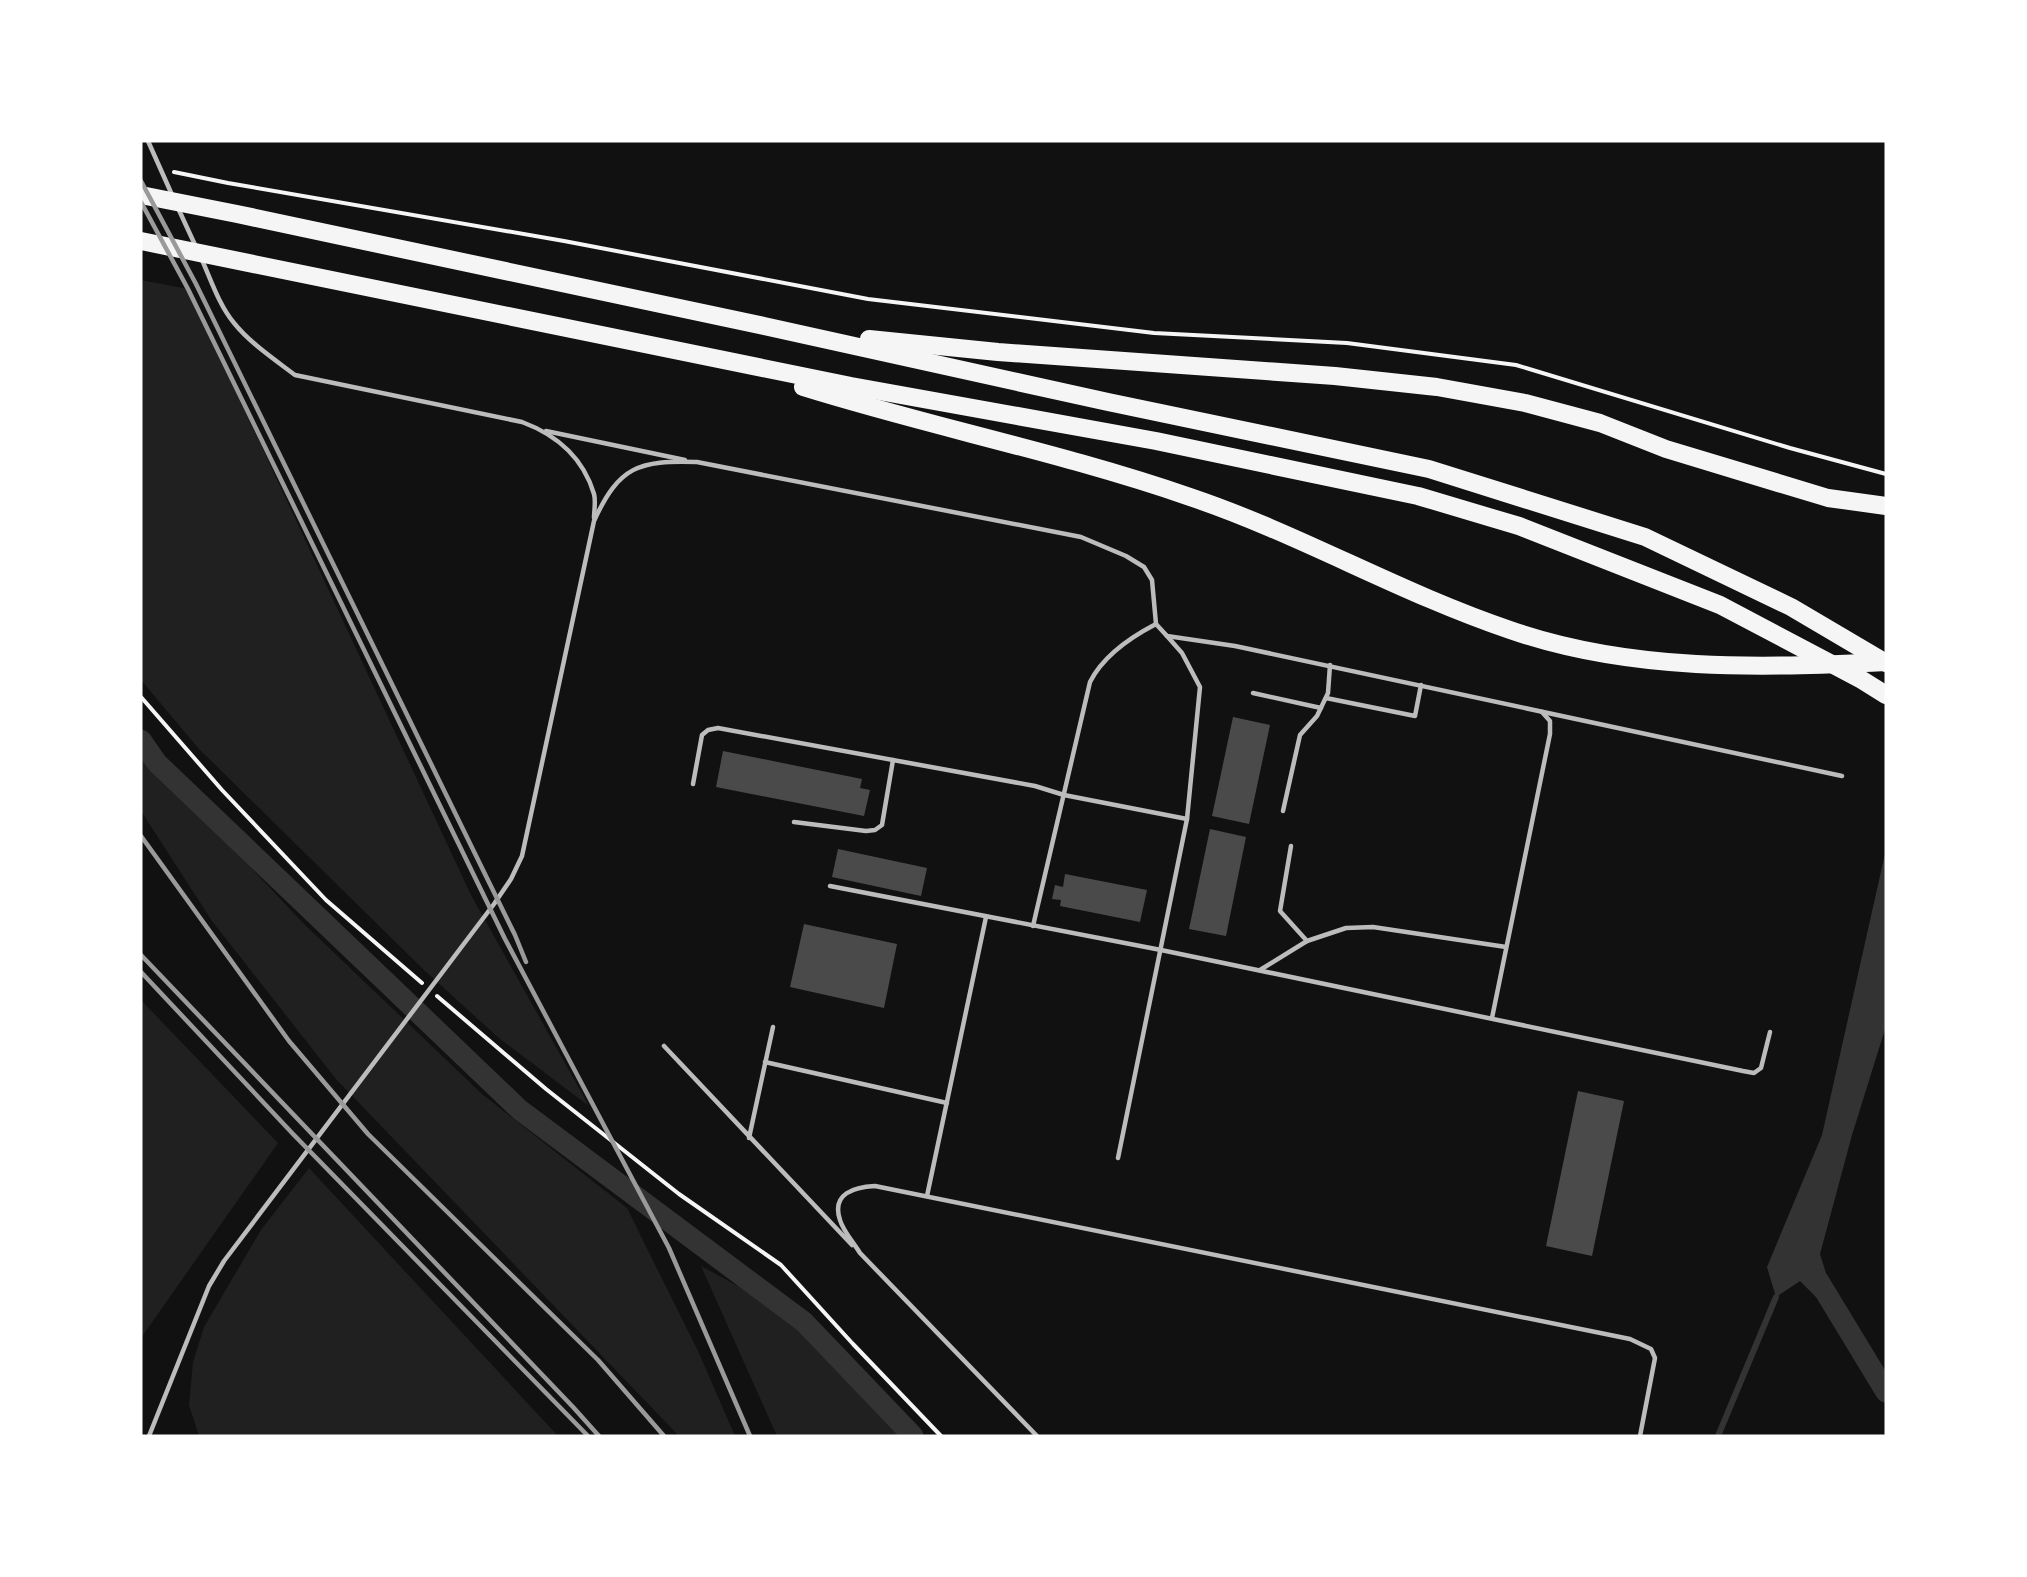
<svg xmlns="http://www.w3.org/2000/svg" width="2027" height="1577" viewBox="0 0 2027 1577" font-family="'Asap Condensed',sans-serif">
<rect width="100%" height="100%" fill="#111"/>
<g fill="#202020">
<polygon points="141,280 188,289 471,895 589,1106 500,1039 424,970 198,748 141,680"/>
<polygon points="141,751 304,924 482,1094 627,1208 699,1353 735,1436 679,1436 336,1079 212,921 141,811"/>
<polygon points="141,1000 278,1143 141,1338"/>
<polygon points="309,1168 558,1436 199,1436 189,1405 193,1362 204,1327 261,1230"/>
<polygon points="701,1266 804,1322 913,1436 777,1436"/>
</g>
<polygon fill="#333" points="1886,849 1886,1026 1852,1135 1820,1254 1830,1286 1839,1295 1833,1304 1824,1305 1800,1281 1776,1297 1767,1267 1822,1135"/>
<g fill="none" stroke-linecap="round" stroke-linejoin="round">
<polyline stroke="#333" stroke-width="6" points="1718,1436 1776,1297"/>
<g stroke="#333" stroke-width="21">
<polyline points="141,740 157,763 520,1110 804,1322 913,1436"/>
<polyline points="1818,1280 1886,1392"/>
</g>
</g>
<g fill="#4a4a4a">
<polygon points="1233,717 1270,725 1249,824 1212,816"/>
<polygon points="723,751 862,779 860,788 870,790 864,816 716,787"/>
<polygon points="1210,829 1246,837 1226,936 1189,929"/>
<polygon points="838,849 927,868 921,896 832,877"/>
<polygon points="1065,874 1147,890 1140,922 1060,906 1061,900 1052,899 1055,885 1063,887"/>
<polygon points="804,924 897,944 884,1008 790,987"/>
<polygon points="1578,1091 1624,1101 1592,1256 1546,1246"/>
</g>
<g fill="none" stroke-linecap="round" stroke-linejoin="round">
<g stroke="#f5f5f5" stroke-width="4">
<polyline points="174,172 228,183 564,241 868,299 1154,333 1347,343 1516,365 1790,448 1886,474"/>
<polyline points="141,697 222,790 326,900 422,983"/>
<polyline points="437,996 546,1089 679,1194 781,1265 853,1344 941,1436"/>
</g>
<g stroke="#bcbcbc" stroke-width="4.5">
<polyline points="148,141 173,197"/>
<polyline points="178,208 196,247"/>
<path d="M202 260C211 280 219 305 234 323 250 343 274 359 295 375L522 422C557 435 583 457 594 494 596 501 594 511 594 518"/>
<polyline points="546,431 685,460"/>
<polyline points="1253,693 1321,708"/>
<polyline points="1326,698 1415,716 1421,685"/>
<polyline points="693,784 702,735 708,730 718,728 1035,786 1064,795 1187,819"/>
<polyline points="1283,811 1300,735 1317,716 1328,693 1330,665"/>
<polyline points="794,822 866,831 875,830 882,825 893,760"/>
<polyline points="1291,846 1280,911 1307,941"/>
<polyline points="830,886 1161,950 1743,1071 1754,1073 1761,1068 1770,1032"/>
<path d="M1033 926 1090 682C1103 656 1131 637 1156 624"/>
<polyline points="1260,970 1307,941 1346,928 1373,927 1506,947"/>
<polyline points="1492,1018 1550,734 1550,721 1542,712"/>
<polyline points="664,1046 852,1245"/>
<polyline points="765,1062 947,1103"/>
<polyline points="749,1138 773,1027"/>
<polyline points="1118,1158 1187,819 1200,687 1182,653 1167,636"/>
<polyline points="927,1196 986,917"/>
<path d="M149 1436 209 1286 224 1261 494 904 511 879 522 856 594 521C619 466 639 460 697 462L1081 537 1126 556 1144 567 1152 580 1156 624 1167 636 1235 646 1842 776"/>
<path d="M1037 1436 860 1253C854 1243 843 1231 840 1220 831 1193 855 1187 875 1186L1630 1339 1651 1349 1655 1358 1640 1436"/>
</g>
<g stroke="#f5f5f5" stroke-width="18">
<polyline points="141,195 237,214 764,326 1108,402 1429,469 1645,537 1791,607 1886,663"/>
<polyline points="141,241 851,386 1156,441 1418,496 1519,526 1720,605 1862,680 1886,695"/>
<polyline points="869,339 998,352 1335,376 1437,387 1525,403 1600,423 1666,449 1828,498 1886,506"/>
<path d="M803 387C931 427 1063 453 1190 497 1300 534 1400 593 1510 630 1631 672 1760 668 1886 662"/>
</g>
<g stroke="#9a9a9a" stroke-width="4.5">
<polyline points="141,181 196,284 483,870 515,935 526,962"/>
<polyline points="141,202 188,289 505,939 669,1248 750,1436"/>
<polyline points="141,836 289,1041 368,1134 598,1360 664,1436"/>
<polyline points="141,955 573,1407 599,1436"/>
<polyline points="141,972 293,1134 588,1436"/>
</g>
</g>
<rect width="2027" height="1577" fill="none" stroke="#ffffff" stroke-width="285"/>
</svg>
